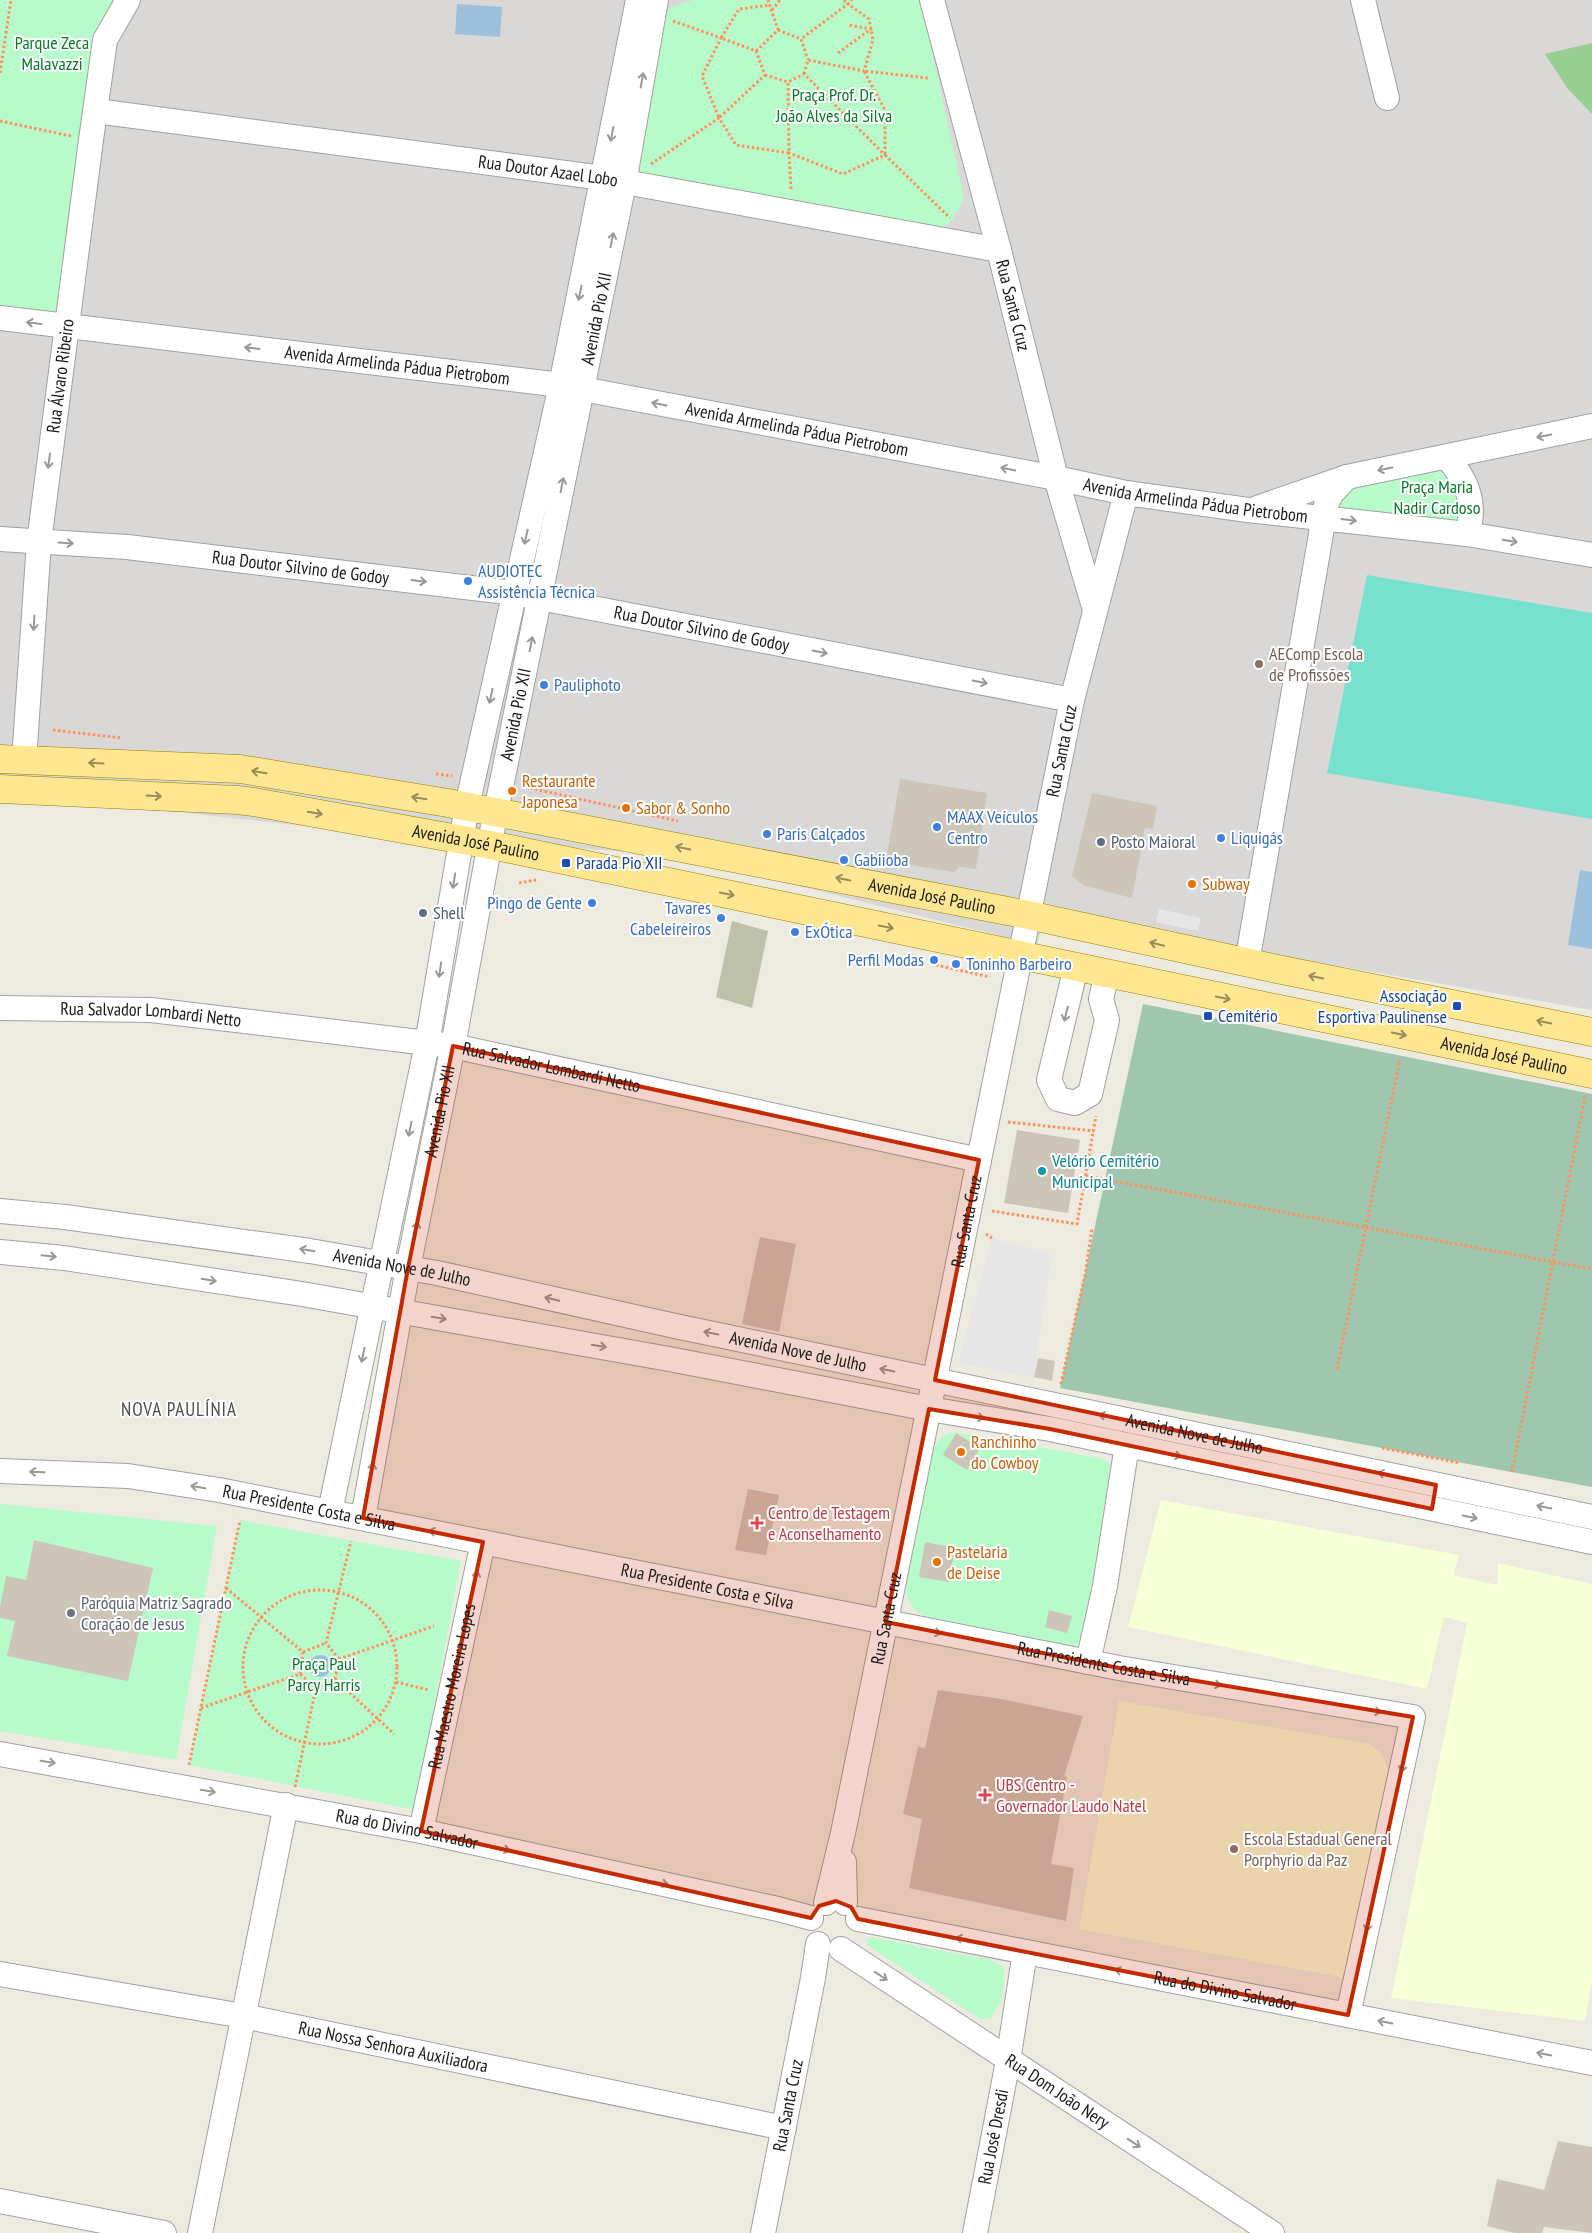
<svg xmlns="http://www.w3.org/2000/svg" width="1592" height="2233" viewBox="0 0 1592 2233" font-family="'PT Sans Narrow',sans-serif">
<rect width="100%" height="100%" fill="#edebdf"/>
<polygon fill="#d9d8d7" points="0,0 1592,0 1592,1010 1045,915 1037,945 673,855 377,834 105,804 0,802"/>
<g fill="#f6ffd6">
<polygon points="1161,1500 1459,1555 1454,1575 1497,1585 1498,1563 1592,1584 1592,1980 1585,2021 1391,1998 1467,1623 1444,1617 1427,1689 1128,1627"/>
<polygon points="1119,1701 1370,1744 1381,1753 1389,1770 1351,1979 1079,1929"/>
</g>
<polygon fill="#bdc1aa" points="732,921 768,931 752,1008 716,997"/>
<polygon fill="#97ce91" points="1592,43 1592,114 1568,89 1545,54"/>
<polygon fill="#9fc7ad" points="1143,1004 1592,1094 1592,1487 1060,1388"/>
<g fill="#b8fbcb">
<polygon points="0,0 130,0 106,41 67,326 0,318"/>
<polygon points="693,0 921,0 964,199 952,220 939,231 630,179 662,10"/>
<polygon points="1448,469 1455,477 1462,526 1333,507 1347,488"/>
<path d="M952 1432 1100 1458 1108 1462 1115 1469 1085 1635 1080 1643 1070 1647 932 1619C915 1614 905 1601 906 1583L931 1452 940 1438Z"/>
<polygon points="0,1504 217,1526 176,1760 0,1731"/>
<polygon points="240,1520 461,1561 415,1810 189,1765"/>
<path d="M871 1937 963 1955 989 1959 1003 1967C1007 1984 1001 2006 990 2019H980L868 1946 867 1940Z"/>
</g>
<polygon fill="#78e1ce" points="1367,575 1592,613 1592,819 1327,773"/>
<g fill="#e6e6e6">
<polygon points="1159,909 1201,918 1198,931 1156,922"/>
<polygon points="992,1238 1052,1254 1033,1378 958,1363"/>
</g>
<g fill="#9dc1dd">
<polygon points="457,4 502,7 500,37 455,34"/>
<polygon points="1580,870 1592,872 1592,949 1568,945"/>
<circle cx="320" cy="1666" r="11"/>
</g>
<g fill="#ccc5b8">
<polygon points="900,779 987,793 976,869 960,867 954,872 886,861"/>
<polygon points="1092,793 1157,806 1153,829 1145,828 1132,898 1085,886 1072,876"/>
<polygon points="1017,1130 1080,1140 1068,1213 1004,1203"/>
<polygon points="760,1237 796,1244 779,1332 742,1324"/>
<polygon points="1038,1358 1055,1361 1052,1381 1034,1377"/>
<polygon points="956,1433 980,1448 967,1470 943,1455"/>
<polygon points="748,1489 779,1495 766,1555 735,1550"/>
<polygon points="34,1540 153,1568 128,1681 7,1656 15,1621 0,1618 0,1607 6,1576 26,1580"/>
<polygon points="925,1542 955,1548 949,1582 919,1577"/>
<polygon points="1049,1610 1072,1616 1067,1633 1045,1627"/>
<polygon points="938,1690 1001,1699 1083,1716 1064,1776 1067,1777 1051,1864 1074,1868 1066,1921 909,1888 922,1819 903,1814 918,1747 925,1748"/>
<polygon points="1558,2141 1592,2147 1592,2233 1544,2227 1542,2233 1515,2233 1487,2226 1497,2179 1544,2190"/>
</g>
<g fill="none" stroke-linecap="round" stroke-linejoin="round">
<g stroke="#a1a1a1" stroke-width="26">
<g id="minor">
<path id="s1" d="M932 0 999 250 1056 478 1095 610"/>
<polyline points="1363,0 1387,98"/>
<path id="s2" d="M96 111 603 178 999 250"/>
<path id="s3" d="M0 318 561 385 1056 478 1126 493 1248 510 1467 534 1592 555"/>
<path d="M1446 457C1467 479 1477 504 1467 534"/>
<polyline points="1257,508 1347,477 1592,426"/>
<path id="s4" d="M0 539 127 547 514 593 1072 700"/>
<path id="s5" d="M24 760 39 542 91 140 105 40 128 0"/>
<polyline points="1247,963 1326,505 1331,494 1347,477"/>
<polyline points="1076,967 1049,1080 1058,1099 1075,1103 1090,1094 1107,1020 1101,999 1107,973"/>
<path id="s6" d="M0 1008 151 1010 453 1046 979 1160"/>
<path id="s7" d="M0 1211 65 1217 310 1251 437 1273 675 1326 1592 1517"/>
<polyline points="0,1252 64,1258 302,1294 669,1359 929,1409 1050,1429 1592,1542"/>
<path id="s8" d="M0 1471 128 1476 219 1490 1119 1668 1413 1717 1348 2015"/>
<polyline points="330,1512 427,1044 467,806 561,385 638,0"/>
<path id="s9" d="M363 1518 408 1268 453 1046 493 826 624 183 656 0"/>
<polyline points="1088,1662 1105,1586 1127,1445"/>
<path id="s10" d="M0 1754 421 1831 778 1909 811 1918"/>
<path id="s11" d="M421 1831 483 1542"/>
<polyline points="844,1862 845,1903"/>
<path id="s12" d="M826 1903 843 1833 1072 700 1126 493"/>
<path id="s13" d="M858 1919 1592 2063"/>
<path id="s14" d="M841 1949 1272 2233"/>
<path id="s15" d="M0 1974 243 2016 784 2128"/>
<polyline points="0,2201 164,2233"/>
<polyline points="200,2233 286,1805"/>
<path id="s16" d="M763 2233 813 1978 818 1944"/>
<path id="s17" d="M975 2233 1008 2061 1025 1952"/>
</g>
</g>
<g stroke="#917f00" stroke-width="29">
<g id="major">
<path id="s18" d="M0 759 240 769 448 803 1028 915 1277 969 1592 1032"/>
<path id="s19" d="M0 789 237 800 254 802 491 845 1592 1074"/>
</g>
</g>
<g stroke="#ff905e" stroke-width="3" stroke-dasharray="2.5 2.5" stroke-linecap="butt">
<polyline points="844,0 848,4 852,0"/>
<polyline points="772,10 780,0"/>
<polyline points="673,21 721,38 702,76 719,118 765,75 756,51 721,38 739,9 770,5"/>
<polyline points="778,30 801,39"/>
<polyline points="756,51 778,30 768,0"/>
<polyline points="838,53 871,29 849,25"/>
<polyline points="0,73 11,0"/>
<polyline points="804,74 808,60 864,71 873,40 869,19 848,4 801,39 808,60"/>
<polyline points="765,75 788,82"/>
<polyline points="0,121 71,136"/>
<polyline points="885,154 885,110 864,71 928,78"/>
<polyline points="651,164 719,118 736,145 789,153 788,82 804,74 885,155"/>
<polyline points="791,189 789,153 843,174 885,155 950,218"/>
<polyline points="53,730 122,738"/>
<polyline points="436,774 452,776"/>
<polyline points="530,788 678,821"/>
<polyline points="519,883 536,880"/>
<polyline points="936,965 990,977"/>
<polyline points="1008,1122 1094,1131"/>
<polyline points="1086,1176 1592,1269"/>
<polyline points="992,1211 1077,1224 1096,1116"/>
<polyline points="986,1234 992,1238"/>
<polyline points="1337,1369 1400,1059"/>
<polyline points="1061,1384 1085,1275 1092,1229"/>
<polyline points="1382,1448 1460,1463"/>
<polyline points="1512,1472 1585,1096"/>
<polyline points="226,1588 303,1652 300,1674"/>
<circle cx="320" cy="1667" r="77"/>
<polyline points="303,1652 326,1643"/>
<polyline points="339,1659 326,1643 351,1541"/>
<polyline points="335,1679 339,1659 434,1626"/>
<polyline points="335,1679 394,1734"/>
<polyline points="396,1682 429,1690"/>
<polyline points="201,1708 300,1674 316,1688"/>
<polyline points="189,1765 240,1520"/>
<polyline points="295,1787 316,1688 335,1679"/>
</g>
<use href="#minor" stroke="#fff" stroke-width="24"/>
<use href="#major" stroke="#ffe792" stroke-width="28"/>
</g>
<defs><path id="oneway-shaft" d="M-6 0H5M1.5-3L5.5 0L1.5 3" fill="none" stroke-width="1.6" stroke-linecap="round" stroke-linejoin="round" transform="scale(1.25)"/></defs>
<g stroke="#989898">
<use href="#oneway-shaft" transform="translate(642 80) rotate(-80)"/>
<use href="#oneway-shaft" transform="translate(612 134) rotate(101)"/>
<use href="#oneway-shaft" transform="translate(612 240) rotate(-78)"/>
<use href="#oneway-shaft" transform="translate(580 293) rotate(102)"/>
<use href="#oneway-shaft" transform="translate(34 323) rotate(-173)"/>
<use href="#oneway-shaft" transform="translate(252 348) rotate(-173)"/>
<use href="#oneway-shaft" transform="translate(659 404) rotate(-169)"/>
<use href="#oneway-shaft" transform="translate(1544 436) rotate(168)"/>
<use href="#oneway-shaft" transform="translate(49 461) rotate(98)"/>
<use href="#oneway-shaft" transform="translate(1008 469) rotate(-169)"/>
<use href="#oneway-shaft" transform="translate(1385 469) rotate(169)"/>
<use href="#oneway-shaft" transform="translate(562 485) rotate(-79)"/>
<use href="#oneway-shaft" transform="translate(1349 520) rotate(7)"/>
<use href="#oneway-shaft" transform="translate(526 537) rotate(103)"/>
<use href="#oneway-shaft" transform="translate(1510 541) rotate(10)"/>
<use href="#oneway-shaft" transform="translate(66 543) rotate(4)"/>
<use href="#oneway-shaft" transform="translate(419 581) rotate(7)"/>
<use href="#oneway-shaft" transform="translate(34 623) rotate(93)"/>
<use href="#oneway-shaft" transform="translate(531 644) rotate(-79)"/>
<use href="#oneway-shaft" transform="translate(820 652) rotate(11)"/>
<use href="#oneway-shaft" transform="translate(980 682) rotate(11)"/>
<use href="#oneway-shaft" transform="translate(491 696) rotate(102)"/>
<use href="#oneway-shaft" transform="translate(454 881) rotate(99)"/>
<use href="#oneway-shaft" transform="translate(440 970) rotate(99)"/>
<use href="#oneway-shaft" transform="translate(1066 1014) rotate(104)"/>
<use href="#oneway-shaft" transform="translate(410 1129) rotate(102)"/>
<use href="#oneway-shaft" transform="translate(416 1229) rotate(-78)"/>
<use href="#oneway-shaft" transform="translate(307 1250) rotate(-171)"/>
<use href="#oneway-shaft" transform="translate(49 1256) rotate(6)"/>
<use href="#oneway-shaft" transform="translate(209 1280) rotate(9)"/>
<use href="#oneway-shaft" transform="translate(552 1299) rotate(-167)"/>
<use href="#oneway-shaft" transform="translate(439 1318) rotate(9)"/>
<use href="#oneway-shaft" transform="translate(711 1333) rotate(-168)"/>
<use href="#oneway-shaft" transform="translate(599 1346) rotate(10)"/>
<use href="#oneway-shaft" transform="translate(363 1355) rotate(102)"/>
<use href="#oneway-shaft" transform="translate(887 1370) rotate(-168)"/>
<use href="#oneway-shaft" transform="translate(1106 1416) rotate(-168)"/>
<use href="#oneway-shaft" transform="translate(977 1417) rotate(9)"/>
<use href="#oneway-shaft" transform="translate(1174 1455) rotate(12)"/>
<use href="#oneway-shaft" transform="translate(372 1470) rotate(-80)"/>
<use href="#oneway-shaft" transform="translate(37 1472) rotate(-178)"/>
<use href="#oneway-shaft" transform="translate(1385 1474) rotate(-168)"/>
<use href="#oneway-shaft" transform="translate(198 1487) rotate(-171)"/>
<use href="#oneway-shaft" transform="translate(1544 1507) rotate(-168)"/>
<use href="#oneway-shaft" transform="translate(1470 1517) rotate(12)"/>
<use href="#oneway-shaft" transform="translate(436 1532) rotate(-169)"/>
<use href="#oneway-shaft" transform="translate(476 1578) rotate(-78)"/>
<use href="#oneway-shaft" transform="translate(934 1632) rotate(11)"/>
<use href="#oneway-shaft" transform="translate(1214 1684) rotate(9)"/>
<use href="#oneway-shaft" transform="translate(1374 1711) rotate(9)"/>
<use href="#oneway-shaft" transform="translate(48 1762) rotate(10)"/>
<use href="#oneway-shaft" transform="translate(1403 1765) rotate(102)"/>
<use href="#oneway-shaft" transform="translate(208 1791) rotate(10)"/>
<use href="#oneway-shaft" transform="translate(503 1849) rotate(12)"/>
<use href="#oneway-shaft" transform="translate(661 1883) rotate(12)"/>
<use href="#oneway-shaft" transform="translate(1368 1924) rotate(102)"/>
<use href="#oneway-shaft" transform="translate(963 1939) rotate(-169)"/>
<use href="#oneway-shaft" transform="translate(1122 1971) rotate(-169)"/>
<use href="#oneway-shaft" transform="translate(881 1976) rotate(34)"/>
<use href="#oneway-shaft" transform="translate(1385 2022) rotate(-169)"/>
<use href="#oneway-shaft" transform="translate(1544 2054) rotate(-169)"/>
<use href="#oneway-shaft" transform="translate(1134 2143) rotate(33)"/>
</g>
<g stroke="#988b5c">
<use href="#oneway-shaft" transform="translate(96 763) rotate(-177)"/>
<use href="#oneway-shaft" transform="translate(259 772) rotate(-171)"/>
<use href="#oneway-shaft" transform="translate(154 796) rotate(3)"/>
<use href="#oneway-shaft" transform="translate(419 798) rotate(-171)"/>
<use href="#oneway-shaft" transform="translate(315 813) rotate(10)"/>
<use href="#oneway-shaft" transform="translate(683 848) rotate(-169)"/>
<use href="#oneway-shaft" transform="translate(843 879) rotate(-169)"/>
<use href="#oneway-shaft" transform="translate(727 894) rotate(12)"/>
<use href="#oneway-shaft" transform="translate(886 927) rotate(12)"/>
<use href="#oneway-shaft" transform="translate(1157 944) rotate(-167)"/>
<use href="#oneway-shaft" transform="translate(1316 977) rotate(-169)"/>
<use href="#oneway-shaft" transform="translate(1223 998) rotate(11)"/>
<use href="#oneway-shaft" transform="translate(1544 1022) rotate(-169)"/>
<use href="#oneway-shaft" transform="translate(1399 1034) rotate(12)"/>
</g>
<path fill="#c52900" fill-opacity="0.2" stroke="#c52900" stroke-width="4" stroke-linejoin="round" d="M453 1046 979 1160 935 1380 1436 1485 1432 1509 1050 1429 929 1409 886 1622 1119 1668 1413 1717 1348 2015 858 1919 851 1907 836 1901 819 1906 811 1918 421 1831 483 1542 363 1518 408 1268Z"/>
<g fill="#3f7fe0" stroke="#fff" stroke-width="2">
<circle cx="468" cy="581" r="5"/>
<circle cx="544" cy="685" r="5"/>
<circle cx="937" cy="827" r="5"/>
<circle cx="767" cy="834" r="5"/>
<circle cx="1221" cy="838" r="5"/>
<circle cx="844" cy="860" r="5"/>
<circle cx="592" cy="903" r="5"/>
<circle cx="721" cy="918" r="5"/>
<circle cx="795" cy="932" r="5"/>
<circle cx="934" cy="960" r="5"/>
<circle cx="956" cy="964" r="5"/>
</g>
<g fill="#8d6e63" stroke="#fff" stroke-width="2">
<circle cx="1259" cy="664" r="5"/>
<circle cx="1234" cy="1849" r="5"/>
</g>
<g fill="#e8710a" stroke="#fff" stroke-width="2">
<circle cx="512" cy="791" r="5"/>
<circle cx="626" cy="808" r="5"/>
<circle cx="1192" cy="884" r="5"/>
<circle cx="961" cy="1452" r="5"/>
<circle cx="937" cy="1562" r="5"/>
</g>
<g fill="#5c6f8a" stroke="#fff" stroke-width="2">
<circle cx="1101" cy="842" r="5"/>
<circle cx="423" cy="913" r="5"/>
</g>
<g fill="#1a4fb4" stroke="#fff" stroke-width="2">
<rect x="561" y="858" width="10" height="10" rx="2.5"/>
<rect x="1452" y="1001" width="10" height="10" rx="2.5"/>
<rect x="1203" y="1011" width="10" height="10" rx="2.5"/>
</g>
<circle fill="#0f9aa8" stroke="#fff" stroke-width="2" cx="1042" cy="1171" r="5"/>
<g fill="#e0444e" stroke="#fff" stroke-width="2">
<path d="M754.5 1515.5h5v5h5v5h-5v5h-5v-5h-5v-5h5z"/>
<path d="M982.5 1787.5h5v5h5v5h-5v5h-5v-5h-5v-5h5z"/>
</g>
<circle fill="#6b7280" stroke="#fff" stroke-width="2" cx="71" cy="1613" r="5"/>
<g text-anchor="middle" stroke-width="4" stroke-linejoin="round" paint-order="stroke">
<g font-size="18" fill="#067a28" stroke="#fff">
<text x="52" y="49">Parque Zeca<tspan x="52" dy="21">Malavazzi</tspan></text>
<text x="834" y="101">Praça Prof. Dr.<tspan x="834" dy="21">João Alves da Silva</tspan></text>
<text x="1437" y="493">Praça Maria<tspan x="1437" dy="21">Nadir Cardoso</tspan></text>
<text x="324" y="1670">Praça Paul<tspan x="324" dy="21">Parcy Harris</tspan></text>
</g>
<g font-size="18" fill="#1a1a1a" stroke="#fff">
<text dy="6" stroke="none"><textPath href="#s2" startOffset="456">Rua Doutor Azael Lobo</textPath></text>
<text dy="6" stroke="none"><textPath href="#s1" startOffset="316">Rua Santa Cruz</textPath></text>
<text dy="6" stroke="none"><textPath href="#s9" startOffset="1222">Avenida Pio XII</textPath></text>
<text dy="6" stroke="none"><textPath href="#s3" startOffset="400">Avenida Armelinda Pádua Pietrobom</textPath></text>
<text dy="6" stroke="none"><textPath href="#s5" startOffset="386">Rua Álvaro Ribeiro</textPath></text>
<text dy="6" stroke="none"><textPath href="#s3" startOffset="805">Avenida Armelinda Pádua Pietrobom</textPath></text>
<text dy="6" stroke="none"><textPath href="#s3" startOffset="1210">Avenida Armelinda Pádua Pietrobom</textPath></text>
<text dy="6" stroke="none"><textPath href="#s4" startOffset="302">Rua Doutor Silvino de Godoy</textPath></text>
<text dy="6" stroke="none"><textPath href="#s4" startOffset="708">Rua Doutor Silvino de Godoy</textPath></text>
<text dy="6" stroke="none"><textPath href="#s9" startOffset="818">Avenida Pio XII</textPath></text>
<text dy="6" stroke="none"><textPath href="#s12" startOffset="1176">Rua Santa Cruz</textPath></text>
<text dy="6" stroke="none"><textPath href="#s19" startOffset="480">Avenida José Paulino</textPath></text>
<text dy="6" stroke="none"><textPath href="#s18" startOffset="944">Avenida José Paulino</textPath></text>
<text dy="6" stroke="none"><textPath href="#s6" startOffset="151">Rua Salvador Lombardi Netto</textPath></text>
<text dy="6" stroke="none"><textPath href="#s19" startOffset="1530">Avenida José Paulino</textPath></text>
<text dy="6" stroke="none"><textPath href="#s6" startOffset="556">Rua Salvador Lombardi Netto</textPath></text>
<text dy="6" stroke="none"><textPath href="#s9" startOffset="414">Avenida Pio XII</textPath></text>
<text dy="6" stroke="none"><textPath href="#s12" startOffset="696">Rua Santa Cruz</textPath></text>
<text dy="6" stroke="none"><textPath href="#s7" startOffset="406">Avenida Nove de Julho</textPath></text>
<text dy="6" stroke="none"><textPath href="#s7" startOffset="811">Avenida Nove de Julho</textPath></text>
<text dy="6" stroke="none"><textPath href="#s7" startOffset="1216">Avenida Nove de Julho</textPath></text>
<text dy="6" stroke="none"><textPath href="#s8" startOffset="312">Rua Presidente Costa e Silva</textPath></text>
<text dy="6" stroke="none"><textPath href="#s8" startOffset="718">Rua Presidente Costa e Silva</textPath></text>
<text dy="6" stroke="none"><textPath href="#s12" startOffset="291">Rua Santa Cruz</textPath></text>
<text dy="6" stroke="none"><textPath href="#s8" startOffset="1122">Rua Presidente Costa e Silva</textPath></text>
<text dy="6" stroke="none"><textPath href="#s11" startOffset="148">Rua Maestro Moreira Lopes</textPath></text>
<text dy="6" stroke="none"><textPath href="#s10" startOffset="414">Rua do Divino Salvador</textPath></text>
<text dy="6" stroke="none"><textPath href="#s13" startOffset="374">Rua do Divino Salvador</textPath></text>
<text dy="6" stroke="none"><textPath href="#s15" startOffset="400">Rua Nossa Senhora Auxiliadora</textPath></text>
<text dy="6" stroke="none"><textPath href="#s14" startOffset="259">Rua Dom João Nery</textPath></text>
<text dy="6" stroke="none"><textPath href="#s16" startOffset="130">Rua Santa Cruz</textPath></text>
<text dy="6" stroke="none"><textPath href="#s17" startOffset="98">Rua José Dresdi</textPath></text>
</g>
<g font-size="18" fill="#366cbe" stroke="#fff" text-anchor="start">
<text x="478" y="577">AUDIOTEC<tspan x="478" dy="21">Assistência Técnica</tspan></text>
<text x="554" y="691">Pauliphoto</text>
<text x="947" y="823">MAAX Veículos<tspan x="947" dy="21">Centro</tspan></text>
<text x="777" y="840">Paris Calçados</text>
<text x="1231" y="844">Liquigás</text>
<text x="854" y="866">Gabiioba</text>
<text x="582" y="909" text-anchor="end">Pingo de Gente</text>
<text x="711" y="914" text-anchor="end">Tavares<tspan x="711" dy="21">Cabeleireiros</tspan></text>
<text x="805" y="938">ExÓtica</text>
<text x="924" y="966" text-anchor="end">Perfil Modas</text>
<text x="966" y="970">Toninho Barbeiro</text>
</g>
<g font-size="18" fill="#785e54" stroke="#fff" text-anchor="start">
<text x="1269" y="660">AEComp Escola<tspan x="1269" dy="21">de Profissões</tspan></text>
<text x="1244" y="1845">Escola Estadual General<tspan x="1244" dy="21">Porphyrio da Paz</tspan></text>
</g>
<g font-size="18" fill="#c56008" stroke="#fff" text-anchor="start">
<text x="522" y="787">Restaurante<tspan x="522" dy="21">Japonesa</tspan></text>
<text x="636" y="814">Sabor &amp; Sonho</text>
<text x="1202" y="890">Subway</text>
<text x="971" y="1448">Ranchinho<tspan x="971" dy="21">do Cowboy</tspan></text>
<text x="947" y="1558">Pastelaria<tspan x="947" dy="21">de Deise</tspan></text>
</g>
<g font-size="18" fill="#4e5e75" stroke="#fff" text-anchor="start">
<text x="1111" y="848">Posto Maioral</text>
<text x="433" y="919">Shell</text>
</g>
<g font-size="18" fill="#164399" stroke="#fff" text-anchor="start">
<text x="576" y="869">Parada Pio XII</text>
<text x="1447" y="1002" text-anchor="end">Associação<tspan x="1447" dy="21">Esportiva Paulinense</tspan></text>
<text x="1218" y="1022">Cemitério</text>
</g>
<g font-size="18" fill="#0d838f" stroke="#fff" text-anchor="start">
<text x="1052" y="1167">Velório Cemitério<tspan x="1052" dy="21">Municipal</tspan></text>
</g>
<g font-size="18" fill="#be3a42" stroke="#fff" text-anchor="start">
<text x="768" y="1519">Centro de Testagem<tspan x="768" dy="21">e Aconselhamento</tspan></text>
<text x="996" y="1791">UBS Centro -<tspan x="996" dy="21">Governador Laudo Natel</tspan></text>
</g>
<g font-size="18" fill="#5b616d" stroke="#fff" text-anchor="start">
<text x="81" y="1609">Paróquia Matriz Sagrado<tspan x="81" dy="21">Coração de Jesus</tspan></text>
</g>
<g font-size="19" letter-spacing="1" fill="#4d4d4d" stroke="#fff">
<text x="179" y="1416">NOVA PAULÍNIA</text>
</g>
</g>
</svg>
